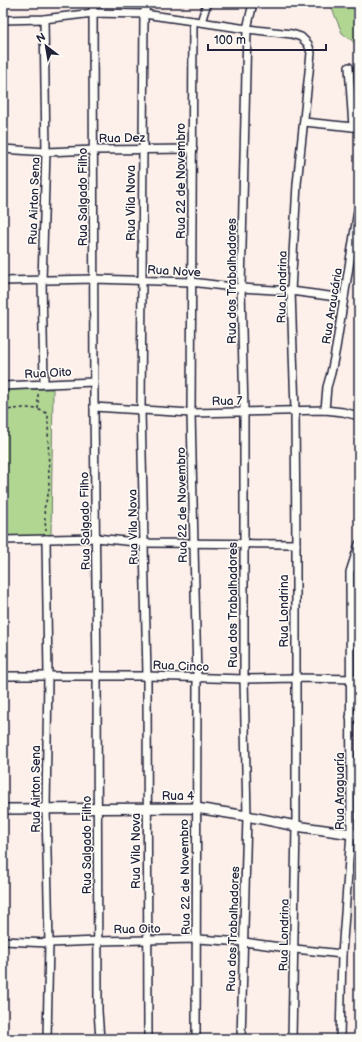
<svg xmlns="http://www.w3.org/2000/svg" width="362" height="1042" viewBox="0 0 362 1042" font-family="'Balsamiq Sans',sans-serif">
<rect width="100%" height="100%" fill="#fdf0ea"/>
<filter id="ink" filterUnits="userSpaceOnUse"><feTurbulence type="fractalNoise" baseFrequency=".025" numOctaves="2"/><feDisplacementMap in="SourceGraphic" scale="8" xChannelSelector="R" yChannelSelector="G"/><feConvolveMatrix kernelMatrix="1 2 1 2 8 2 1 2 1" color-interpolation-filters="sRGB"/></filter>
<g filter="url(#ink)">
<g fill="#b0d692" stroke="#697c66">
<polygon points="326,3 359,3 359,46 342,33 331,6"/>
<polygon points="53,389 51,537 3,537 3,390"/>
</g>
<g fill="none" stroke-linecap="round" stroke-linejoin="round">
<g stroke="#22223b" stroke-width="10">
<g id="minor">
<polyline points="93,3 94,407 97,676 98,1011 100,1039"/>
<polyline points="147,3 144,14 141,410 147,676 148,1039"/>
<polyline points="44,19 46,152 42,281 44,383"/>
<polyline points="3,20 44,19 93,13 144,14 193,21 191,413 197,678 196,1039"/>
<polyline points="193,21 247,29 292,34 301,37 308,44 311,53 297,184 291,291 295,410 296,544 296,826 292,1039"/>
<polyline points="201,22 207,3"/>
<polyline points="349,67 353,127"/>
<polyline points="304,122 353,127 359,126"/>
<polyline points="3,149 46,152 94,150 193,149"/>
<polyline points="3,281 94,279 191,282 241,288 291,291 344,298"/>
<polyline points="3,386 94,382"/>
<polyline points="94,407 191,413 325,410 343,412 359,416"/>
<polyline points="325,410 327,387 331,373 336,348 359,204"/>
<polyline points="46,539 48,676 46,809 49,943 47,1039"/>
<polyline points="3,540 96,538 145,543 296,544"/>
<polyline points="3,676 147,676 244,679 295,678 359,679"/>
<polyline points="350,717 359,717"/>
<polyline points="351,764 359,764"/>
<polyline points="3,941 49,943 98,941 197,939 244,942 295,949 342,954"/>
<polyline points="241,1039 247,816 244,679 244,412 241,288 247,29 253,3"/>
<polyline points="340,1039 342,954 351,833 350,572 359,544"/>
</g>
</g>
<g stroke="#22223b" stroke-width="12">
<polyline id="tertiary" points="3,809 196,808 247,816 296,826 359,835"/>
</g>
<g stroke="#22223b" stroke-width="1.5" stroke-dasharray="3 3" stroke-linecap="butt">
<polyline points="38,409 38,391"/>
<path d="M3 411C18 408 34 405 48 414L49 491 44 509 46 531"/>
</g>
<use href="#minor" stroke="#fdfcf7" stroke-width="7"/>
<use href="#tertiary" stroke="#fdfcf7" stroke-width="9"/>
</g>
</g>
<g text-anchor="middle" stroke-width="3" stroke-linejoin="round" paint-order="stroke">
<g font-size="12" fill="#22223b" stroke="#fdfcf7">
<text transform="translate(122 138) rotate(-1)" y="4">Rua Dez</text>
<text transform="translate(181 181) rotate(-90)" y="4">Rua 22 de Novembro</text>
<text transform="translate(83 197) rotate(-90)" y="4">Rua Salgado Filho</text>
<text transform="translate(34 201) rotate(-88)" y="4">Rua Airton Sena</text>
<text transform="translate(131 203) rotate(-90)" y="4">Rua Vila Nova</text>
<text transform="translate(174 271) rotate(3)" y="4">Rua Nove</text>
<text transform="translate(232 281) rotate(-90)" y="4">Rua dos Trabalhadores</text>
<text transform="translate(282 287) rotate(-89)" y="4">Rua Londrina</text>
<text transform="translate(332 306) rotate(-81)" y="4">Rua Araucária</text>
<text transform="translate(48 373) rotate(-3)" y="4">Rua Oito</text>
<text transform="translate(227 401) rotate(-1)" y="4">Rua 7</text>
<text transform="translate(182 505) rotate(-91)" y="4">Rua 22 de Novembro</text>
<text transform="translate(85 521) rotate(-91)" y="4">Rua Salgado Filho</text>
<text transform="translate(133 527) rotate(-91)" y="4">Rua Vila Nova</text>
<text transform="translate(233 605) rotate(-90)" y="4">Rua dos Trabalhadores</text>
<text transform="translate(284 611) rotate(-90)" y="4">Rua Londrina</text>
<text transform="translate(181 666) rotate(2)" y="4">Rua Cinco</text>
<text transform="translate(36 789) rotate(-90)" y="4">Rua Airton Sena</text>
<text transform="translate(340 791) rotate(-90)" y="4">Rua Araguaría</text>
<text x="178" y="800">Rua 4</text>
<text transform="translate(87 845) rotate(-90)" y="4">Rua Salgado Filho</text>
<text transform="translate(136 851) rotate(-90)" y="4">Rua Vila Nova</text>
<text transform="translate(185 877) rotate(-91)" y="4">Rua 22 de Novembro</text>
<text transform="translate(137 929) rotate(-1)" y="4">Rua Oito</text>
<text transform="translate(233 929) rotate(-88)" y="4">Rua dos Trabalhadores</text>
<text transform="translate(284 935) rotate(-89)" y="4">Rua Londrina</text>
</g>
</g>
<rect width="362" height="1042" fill="none" stroke="#fdfcf7" stroke-width="16"/>
<rect x="8" y="8" width="346" height="1026" fill="none" stroke="#22223b" stroke-width="1.5" filter="url(#ink)"/>
<g transform="translate(46 46) rotate(329)" stroke="#fdfcf7" stroke-width="3" paint-order="stroke">
<path d="M0-3L7 15L0 10L-7 15Z" fill="#22223b"/>
<text y="-6" font-size="11" font-weight="bold" text-anchor="middle" fill="#22223b">N</text>
</g>
<path d="M208 44v6h118v-6" fill="none" stroke="#22223b" stroke-width="2"/>
<text x="214" y="44" font-size="12" fill="#22223b" stroke="#fdfcf7" stroke-width="3" paint-order="stroke">100 m</text>
</svg>
